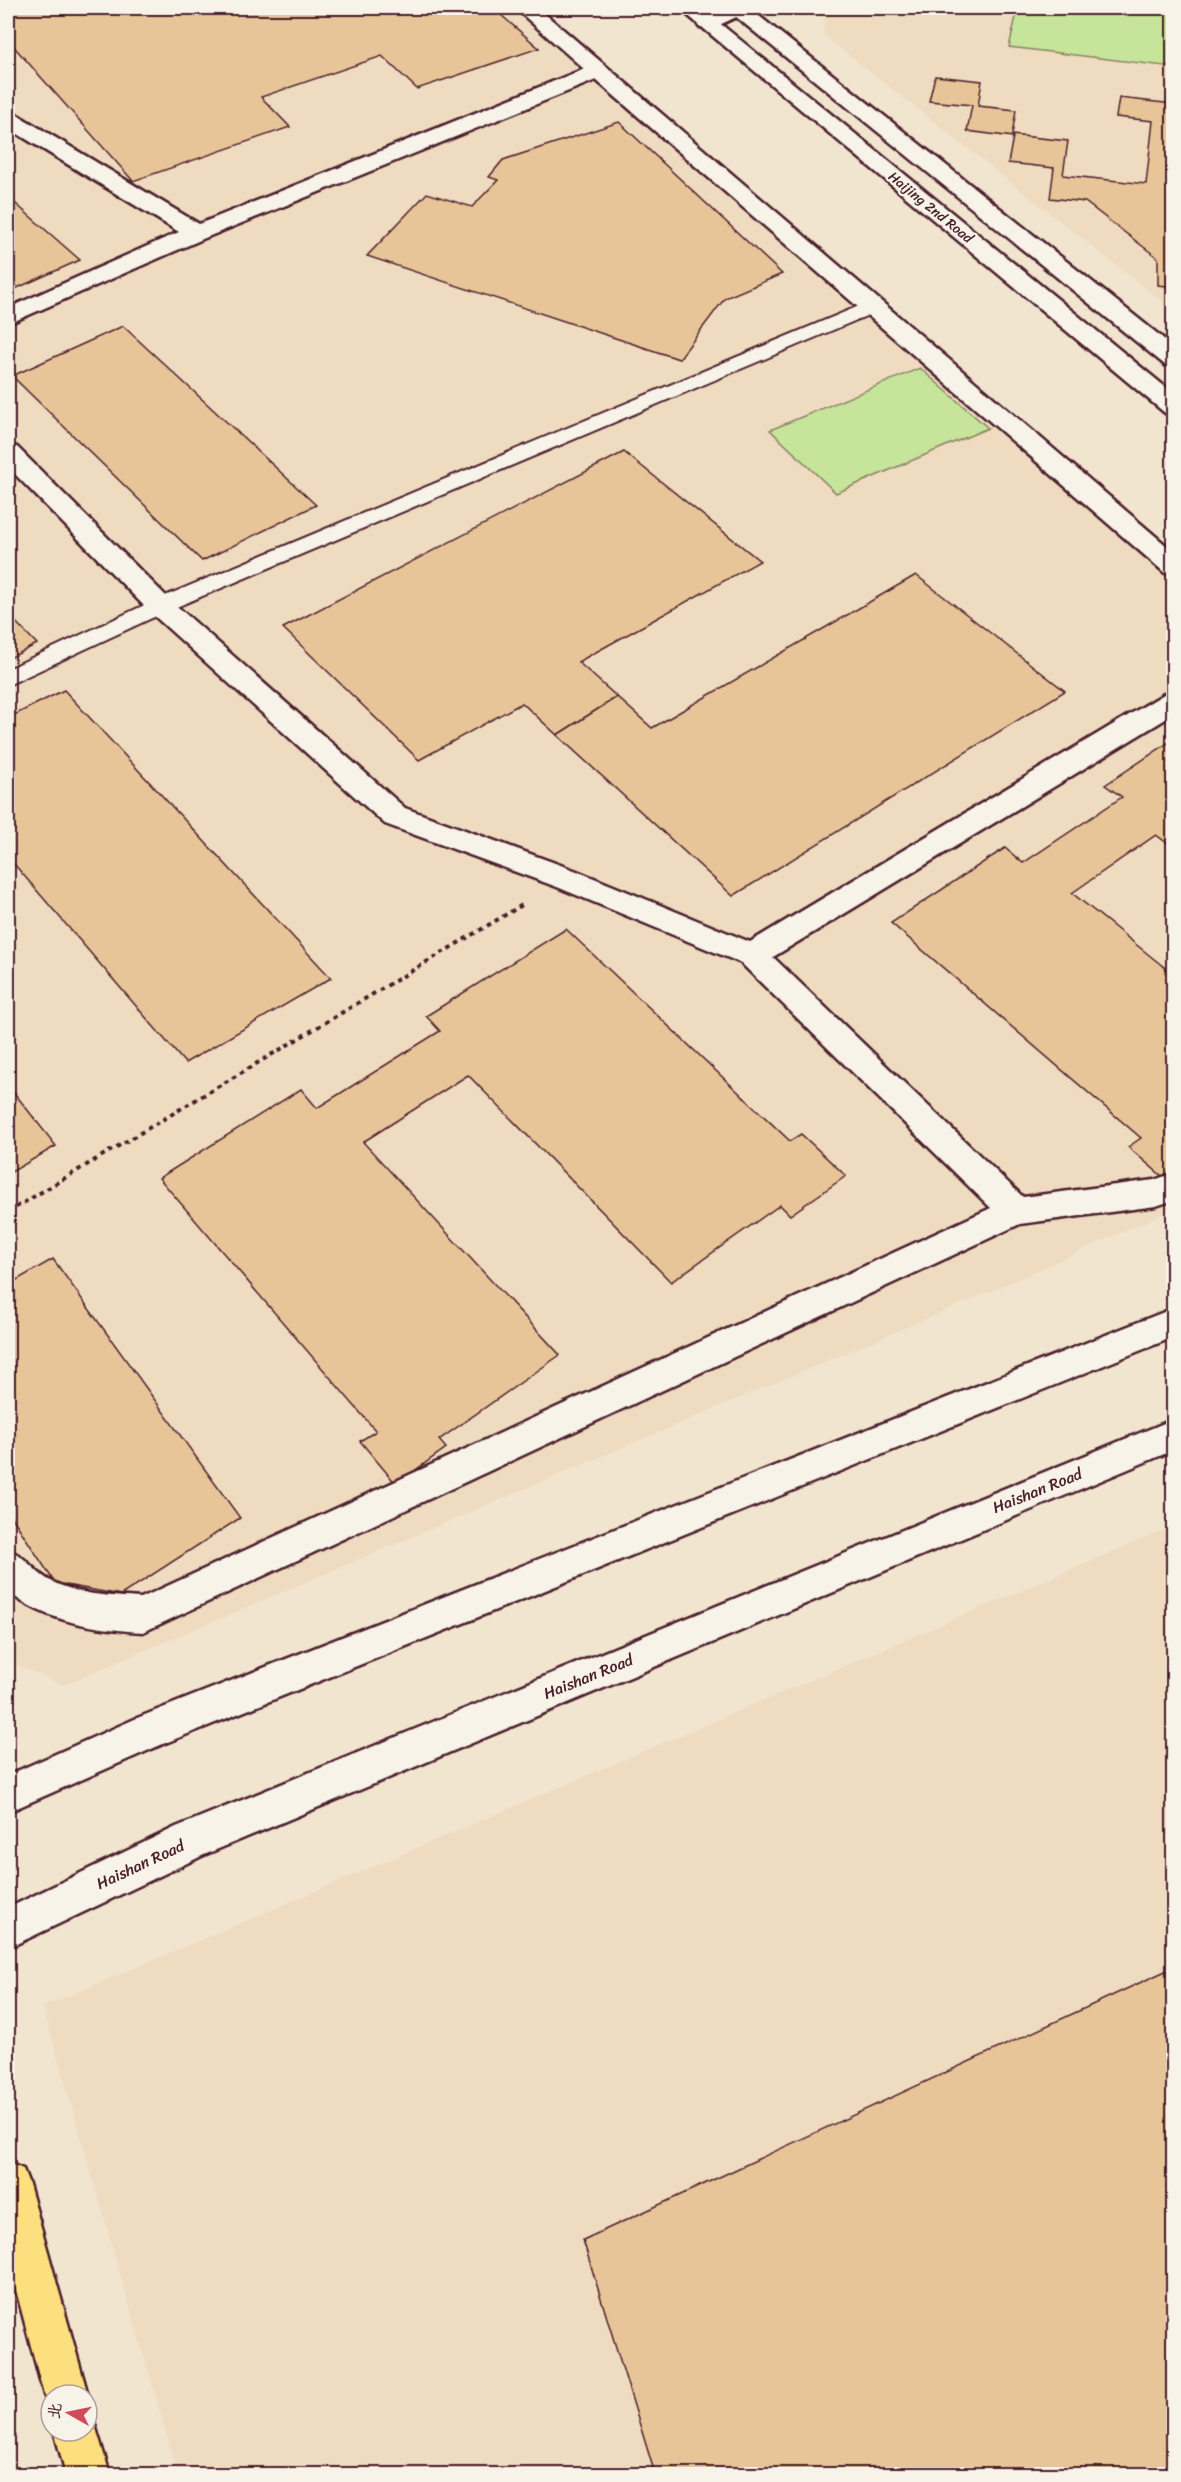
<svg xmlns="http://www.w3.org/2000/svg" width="1181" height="2482" viewBox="0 0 1181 2482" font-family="Sriracha,'LXGW WenKai TC',sans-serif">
<rect width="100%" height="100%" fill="#f2e5d0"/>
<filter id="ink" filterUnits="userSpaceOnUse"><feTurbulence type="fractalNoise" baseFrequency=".0167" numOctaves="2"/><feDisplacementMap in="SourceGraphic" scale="12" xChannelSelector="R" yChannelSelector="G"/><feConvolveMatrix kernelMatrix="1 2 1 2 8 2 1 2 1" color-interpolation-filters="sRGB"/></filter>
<g filter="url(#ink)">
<g fill="#efdbc0">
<polygon points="8,8 526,8 1174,567 1173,1209 994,1290 63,1685 8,1661"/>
<polygon points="825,8 1173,8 1173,310 823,35"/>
<polygon points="1173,1526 1173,2474 178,2474 43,2007"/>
</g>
<g fill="#c7e49b" stroke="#888263" stroke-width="1.5">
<polygon points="1018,8 1173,8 1173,67 1009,47"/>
<polygon points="920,368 988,428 836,493 770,430"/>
</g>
<g fill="#e8c599" stroke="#4a1f2b" stroke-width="1.5">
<polygon points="8,8 493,8 539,48 417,89 382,56 261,97 290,127 133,181 8,40"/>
<polygon points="935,76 982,81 978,106 1016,110 1012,135 1068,141 1063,175 1146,184 1153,121 1116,117 1119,98 1174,104 1174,287 1158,285 1158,258 1085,202 1050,198 1054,168 1008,163 1013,137 967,131 972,105 929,101"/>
<polygon points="619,122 782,274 725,298 679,359 367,256 427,193 472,207 498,180 489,177 503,160"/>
<polygon points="8,197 80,260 8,292"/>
<polygon points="123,326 316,505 202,561 12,376"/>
<polygon points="624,452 760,561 578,662 617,697 557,735 522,703 419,760 283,628"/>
<polygon points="916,575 1065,691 733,896 557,735 617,697 652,728"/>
<polygon points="8,614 37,644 8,659"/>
<polygon points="64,690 331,978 185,1063 8,857 8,718"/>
<polygon points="1174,739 1174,848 1156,835 1072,893 1174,975 1174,1179 1169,1182 1128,1147 1141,1138 891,923 1005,848 1023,863 1122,797 1105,785"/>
<polygon points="566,929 790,1141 801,1134 846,1176 790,1215 780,1205 671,1282 468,1075 363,1142 560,1355 439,1440 446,1448 396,1484 360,1441 376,1431 159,1178 301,1089 317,1108 440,1031 426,1016"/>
<polygon points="8,1085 56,1146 8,1174"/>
<polygon points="53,1259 240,1518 121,1595 55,1583 8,1511 8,1285"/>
<polygon points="1174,1967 1174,2474 655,2474 583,2240"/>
</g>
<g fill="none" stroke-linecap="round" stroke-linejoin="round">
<g stroke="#4a1f2b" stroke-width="4">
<polygon id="service" points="871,301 880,307 878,311 167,611 8,685 8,669 153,601"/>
</g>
<g stroke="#4a1f2b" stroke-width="5">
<g id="minor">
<polygon points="515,8 538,8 1174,552 1174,576 1165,573 596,80 205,238 8,324 8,308 179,232 8,128 8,112 16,114 199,224 584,69"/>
<polygon points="723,8 751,8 747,12 715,27 699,27 696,22 699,17"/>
<path d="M8 445 17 447 170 600 405 808 577 871 750 942 1164 694 1174 691V714L773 957 1023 1197 1154 1180 1174 1173V1200L1156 1206 1020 1224 143 1632C95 1629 47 1622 8 1592V1550C25 1555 33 1571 49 1580 76 1595 111 1596 141 1598L991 1208 741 963 557 887 385 824 150 612 8 467Z"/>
</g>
</g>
<g stroke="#4a1f2b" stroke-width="5">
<g id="tertiary">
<polygon points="679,8 701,8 1174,394 1174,415 1165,413"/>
<polygon points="727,8 749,8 1174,347 1174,367 1165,365 730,12"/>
<polygon points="1174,1308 1174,1337 163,1744 8,1812 8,1775 137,1718"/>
<polygon points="1174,1419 1174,1450 204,1855 8,1948 8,1908 176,1827"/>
</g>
</g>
<g stroke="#4a1f2b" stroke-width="5">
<g id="primary">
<polygon points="8,2163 23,2169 29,2184 88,2395 87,2398 87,2395 51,2395 51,2411 44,2395 8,2260"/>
<polygon points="87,2413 92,2415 110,2474 66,2474 54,2431 87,2431"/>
</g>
</g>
<polyline stroke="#4a1f2b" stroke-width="4" stroke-dasharray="4.5 4.5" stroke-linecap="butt" points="8,1212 522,905"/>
<use href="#service" fill="#f7f3e8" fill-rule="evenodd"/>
<use href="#minor" fill="#f7f3e8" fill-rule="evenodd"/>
<use href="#tertiary" fill="#f7f3e8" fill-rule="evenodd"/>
<use href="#primary" fill="#fce080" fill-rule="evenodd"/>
</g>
</g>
<g text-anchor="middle" stroke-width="4.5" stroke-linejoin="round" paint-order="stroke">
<g font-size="14" fill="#4a1f2b" stroke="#f7f3e8">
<text transform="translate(931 207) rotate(39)" y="5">Haijing 2nd Road</text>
</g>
<g font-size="16" fill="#4a1f2b" stroke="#f7f3e8">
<text transform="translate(1037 1490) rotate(-22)" y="6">Haishan Road</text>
<text transform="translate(588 1676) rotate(-22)" y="6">Haishan Road</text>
<text transform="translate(140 1864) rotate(-25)" y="6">Haishan Road</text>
</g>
</g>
<rect width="1181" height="2482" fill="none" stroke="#f7f3e8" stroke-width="30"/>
<rect x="15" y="15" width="1151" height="2452" fill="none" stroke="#4a1f2b" stroke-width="2" filter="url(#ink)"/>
<g transform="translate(69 2413) rotate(279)"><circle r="28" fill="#f7f3e8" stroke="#b29e9c" stroke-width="1.5"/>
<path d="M0-4.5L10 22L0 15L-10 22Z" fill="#d1495b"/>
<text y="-9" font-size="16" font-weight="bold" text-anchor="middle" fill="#4a1f2b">北</text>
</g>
</svg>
